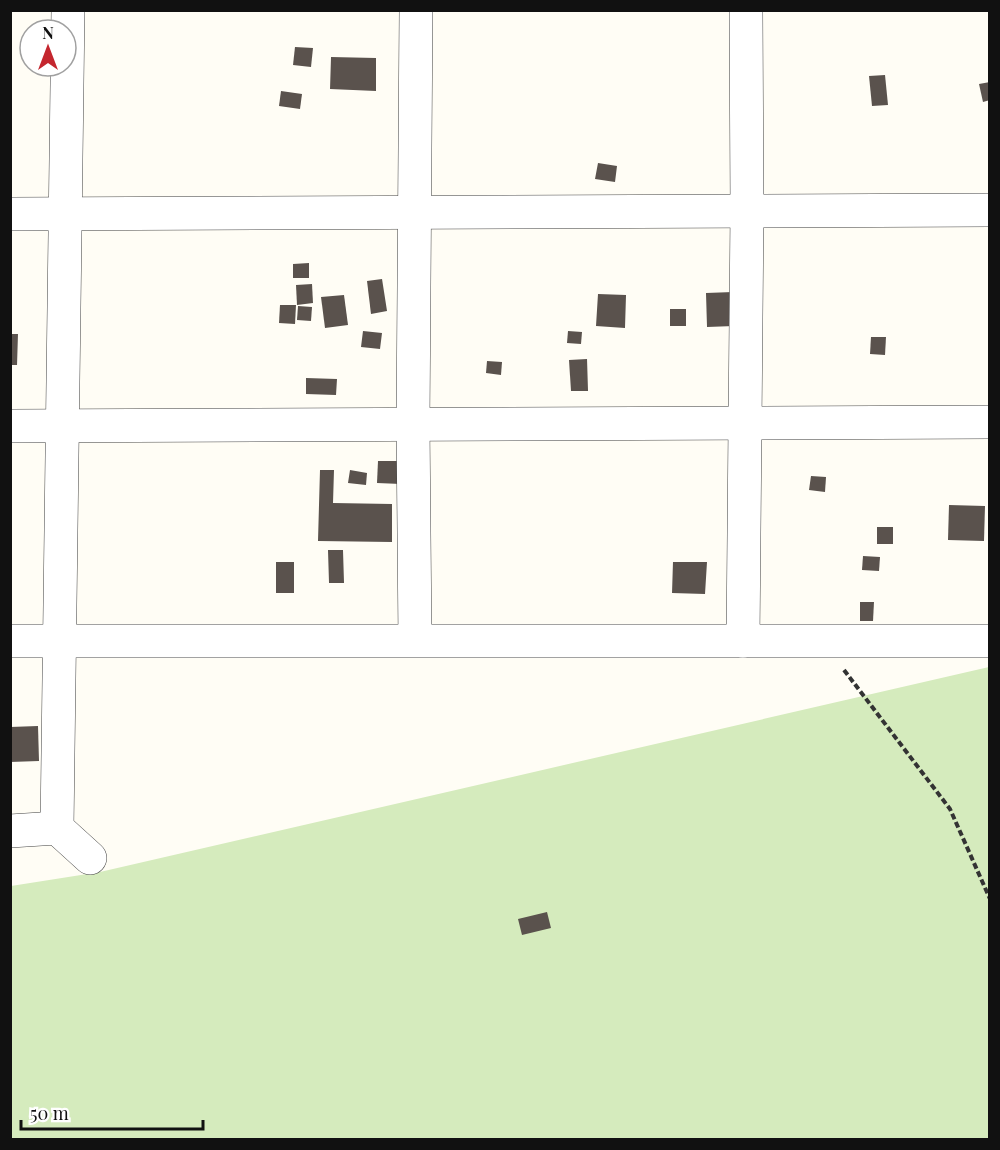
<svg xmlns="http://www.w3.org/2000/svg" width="1000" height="1150" viewBox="0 0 1000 1150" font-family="'Playfair Display',serif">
<rect width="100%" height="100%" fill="#fffdf5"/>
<polygon fill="#d5ebbd" points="989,667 989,1139 11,1140 11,886 100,872"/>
<g fill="#5a524d">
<polygon points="295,47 313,48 311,67 293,65"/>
<polygon points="331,57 376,58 376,91 330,89"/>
<polygon points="885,75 888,105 872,106 869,76"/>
<polygon points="990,82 990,100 983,102 979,84"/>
<polygon points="281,91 302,94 300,109 279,106"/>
<polygon points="598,163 617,166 615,182 595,179"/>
<polygon points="309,263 309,278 293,278 293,264"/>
<polygon points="382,279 387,311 371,314 367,281"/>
<polygon points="312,284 313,303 297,305 296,285"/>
<polygon points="733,292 734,326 707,327 706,293"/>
<polygon points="598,294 626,295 625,328 596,326"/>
<polygon points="344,295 348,325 325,328 321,297"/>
<polygon points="280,305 296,305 295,324 279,323"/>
<polygon points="298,306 312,307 311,321 297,320"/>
<rect x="670" y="309" width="16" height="17"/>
<polygon points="363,331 382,333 380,349 361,347"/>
<polygon points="568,331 582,332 581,344 567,343"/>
<polygon points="10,334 18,334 17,365 10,365"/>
<polygon points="871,337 886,337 885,355 870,354"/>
<polygon points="587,359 588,391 571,391 569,360"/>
<polygon points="487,361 502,362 501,375 486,373"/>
<polygon points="306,378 337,379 336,395 306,394"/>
<polygon points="378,461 402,461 401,484 377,483"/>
<polygon points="320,470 334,470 333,503 392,504 392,542 318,541"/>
<polygon points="350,470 367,473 366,485 348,483"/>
<polygon points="811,476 826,477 825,492 809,490"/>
<polygon points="949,505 985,506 984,541 948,540"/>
<rect x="877" y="527" width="16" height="17"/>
<polygon points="328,550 343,550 344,583 329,583"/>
<polygon points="863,556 880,557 879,571 862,570"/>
<rect x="276" y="562" width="18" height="31"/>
<polygon points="673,562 707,562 705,594 672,593"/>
<polygon points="860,602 874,602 873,621 860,621"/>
<polygon points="38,726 39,761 10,762 10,727"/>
<polygon points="547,912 551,928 522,935 518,919"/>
</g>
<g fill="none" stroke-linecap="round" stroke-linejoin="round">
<g stroke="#444" stroke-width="34">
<g id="minor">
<polyline points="68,10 57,828 90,858"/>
<polyline points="10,214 990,210"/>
<polyline points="10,426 990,422"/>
<polyline points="415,640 413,424 416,10"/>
<polyline points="10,641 990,641"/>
<polyline points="743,641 747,211 746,10"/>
<polyline points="10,831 57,828"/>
</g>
</g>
<polyline stroke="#333" stroke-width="4" stroke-dasharray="6 3" stroke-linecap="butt" points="844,670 950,809 990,899"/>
<use href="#minor" stroke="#fff" stroke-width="33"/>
</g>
<rect width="1000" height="1150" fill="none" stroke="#111111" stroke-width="24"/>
<g transform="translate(48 48)"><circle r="28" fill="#ffffff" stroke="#a0a0a0" stroke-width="1.5"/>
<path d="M0-4.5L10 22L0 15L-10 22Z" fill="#c4262e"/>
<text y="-9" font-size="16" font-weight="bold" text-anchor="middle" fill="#111111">N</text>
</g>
<path d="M21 1120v9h182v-9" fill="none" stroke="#111111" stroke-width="3"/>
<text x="30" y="1120" font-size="18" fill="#111111" stroke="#ffffff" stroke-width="4.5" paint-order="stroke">50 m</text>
</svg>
